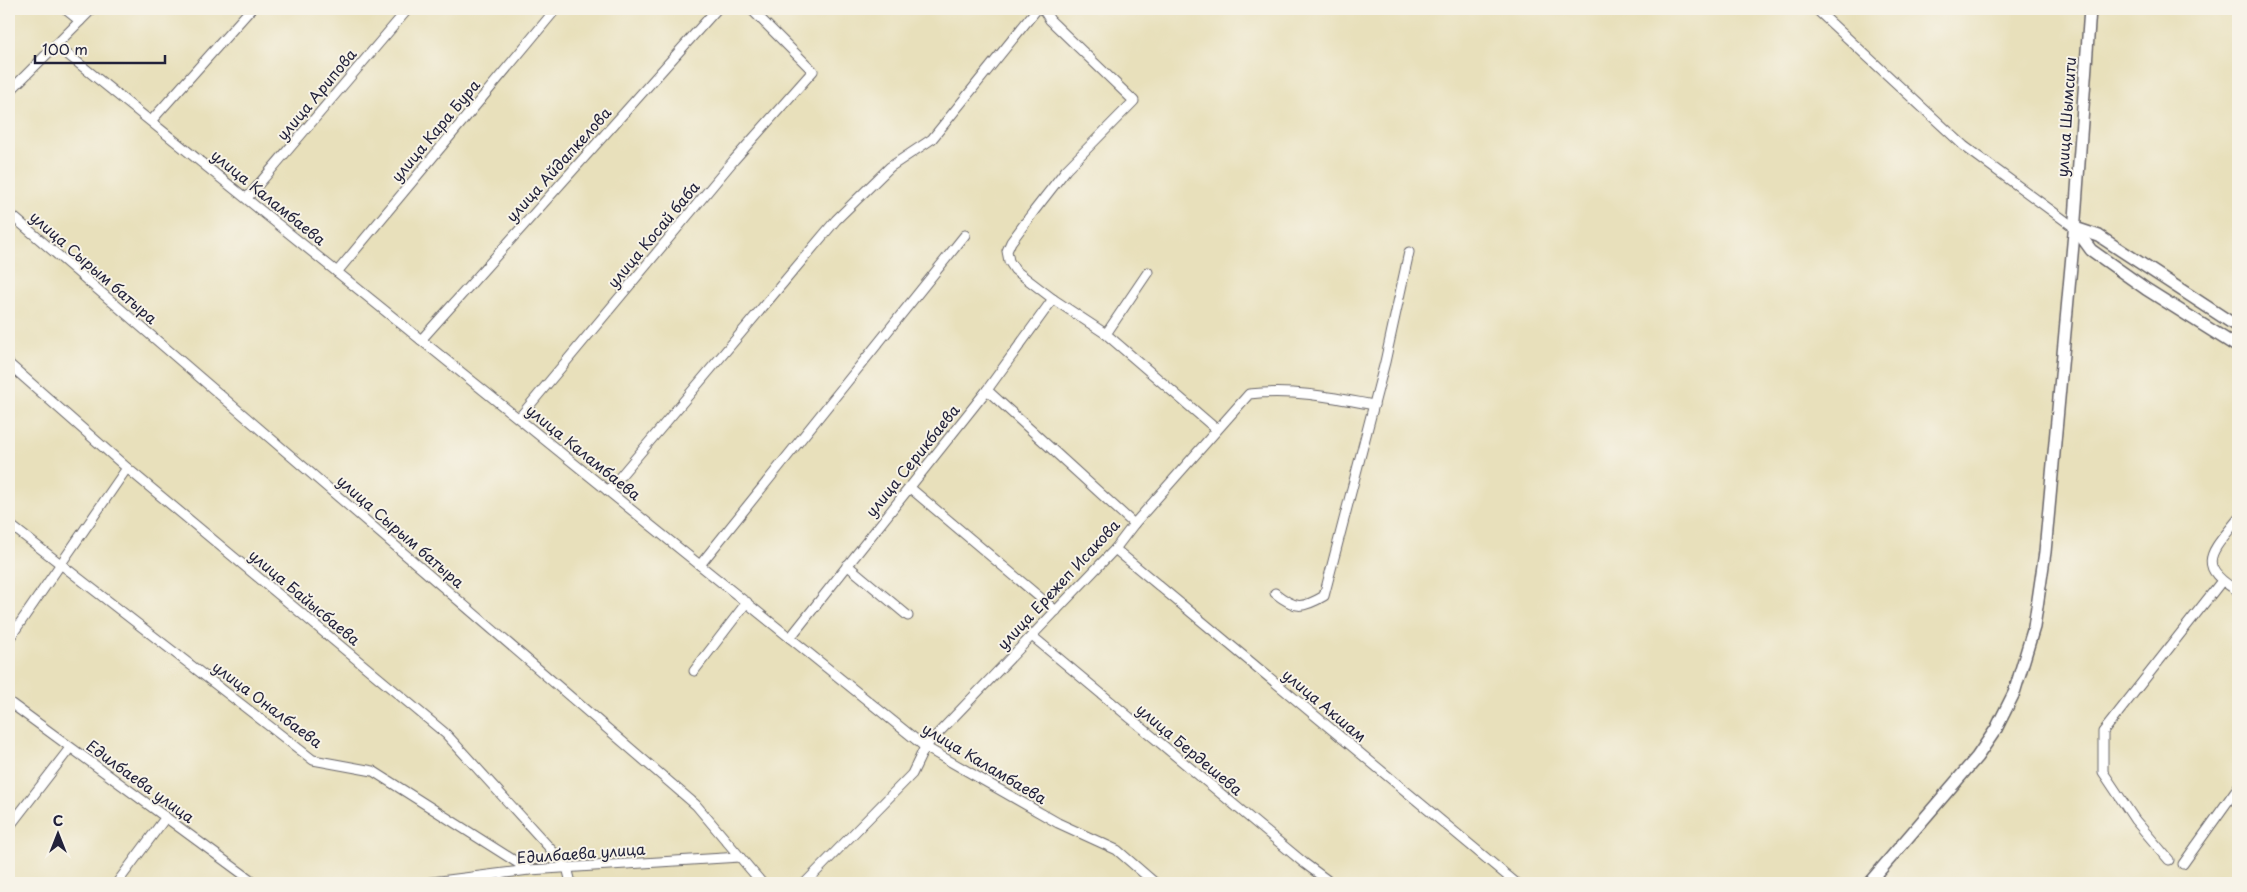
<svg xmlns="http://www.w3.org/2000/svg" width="2247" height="892" viewBox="0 0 2247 892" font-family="'Playpen Sans',sans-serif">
<rect width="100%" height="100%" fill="#f7f3e8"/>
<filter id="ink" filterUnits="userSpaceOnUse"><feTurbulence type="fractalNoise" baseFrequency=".02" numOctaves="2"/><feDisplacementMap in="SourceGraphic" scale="10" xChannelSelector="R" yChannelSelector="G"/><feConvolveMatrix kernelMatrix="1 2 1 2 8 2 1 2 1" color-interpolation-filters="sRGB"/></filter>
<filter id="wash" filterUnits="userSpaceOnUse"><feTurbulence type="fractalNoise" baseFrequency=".0096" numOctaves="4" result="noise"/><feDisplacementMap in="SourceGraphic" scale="20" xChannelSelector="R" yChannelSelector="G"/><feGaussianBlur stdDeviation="1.12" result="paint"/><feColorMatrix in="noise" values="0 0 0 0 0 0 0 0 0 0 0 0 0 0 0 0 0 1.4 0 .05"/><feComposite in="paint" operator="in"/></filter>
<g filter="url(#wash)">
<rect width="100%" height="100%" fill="#e8e0bb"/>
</g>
<g filter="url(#ink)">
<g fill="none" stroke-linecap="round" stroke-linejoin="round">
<g stroke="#676468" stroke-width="11">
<g id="minor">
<polyline points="65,9 80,21 56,45 925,747 1058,823 1117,850 1155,883"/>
<polyline points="1043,9 1050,20 1134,101 1066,170 1034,211 1011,242 1007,251 1009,261 1015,270 1053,299 1106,334 1216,429"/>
<polyline points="1816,9 1964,146 2075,228"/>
<polyline points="80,21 92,9"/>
<polyline points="9,92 56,45"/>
<polyline points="151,121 251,9"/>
<polyline points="247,198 408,9"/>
<polyline points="9,213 696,805 762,883"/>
<polyline points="337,272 556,9"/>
<polyline points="1106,334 1148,272"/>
<polyline points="421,340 717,9"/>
<polyline points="9,364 127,468 446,734 567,867 571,883"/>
<polyline points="987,390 1134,524"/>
<polyline points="519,418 734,160 813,71 751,9"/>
<polyline points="909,487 1056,611"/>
<polyline points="608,491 836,220 890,167 932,139 1037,9"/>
<path d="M2238 519C2213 551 2193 565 2238 591"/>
<polyline points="9,524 313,760 373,771 529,870"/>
<polyline points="1115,549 1516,883"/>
<polyline points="700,565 965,235"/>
<polyline points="847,565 908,616"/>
<path d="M1275 593C1295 609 1302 609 1324 596L1385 362 1409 252"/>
<polyline points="1032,636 1304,863 1331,883"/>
<polyline points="790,638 987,390 1053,299"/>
<polyline points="9,639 127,468"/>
<polyline points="694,671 747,602"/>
<polyline points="9,702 255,883"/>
<polyline points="9,827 70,748"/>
<polyline points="2169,860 2135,820 2103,772 2103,732 2221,582"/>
<polyline points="2183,864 2238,787"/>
<polyline points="117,883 166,817"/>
<polyline points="424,883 529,870 740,857"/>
<path d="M805 883 912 774 925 747 1115 549 1134 524 1249 394C1292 389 1332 397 1374 405"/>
</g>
</g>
<g stroke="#676468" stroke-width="14">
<g id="major">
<polyline points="2075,228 2091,250 2146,289 2238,347"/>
<polyline points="2075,228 2099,236 2238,327"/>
<polyline points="1869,883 1977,757 1996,729 2014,693 2034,627 2045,552 2074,233 2090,9"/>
</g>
</g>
<use href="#minor" stroke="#fff" stroke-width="9"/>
<use href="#major" stroke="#fff" stroke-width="11"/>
</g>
</g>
<g text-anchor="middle" stroke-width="4" stroke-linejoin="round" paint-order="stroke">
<g font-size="15" fill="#22223b" stroke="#f7f3e8">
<text transform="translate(317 95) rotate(-50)" y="5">улица Арипова</text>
<text transform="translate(2067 117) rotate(-86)" y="5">улица Шымсити</text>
<text transform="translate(436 131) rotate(-50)" y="5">улица Кара Бура</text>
<text transform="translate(559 165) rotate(-48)" y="5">улица Айдапкелова</text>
<text transform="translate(268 198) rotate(39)" y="5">улица Каламбаева</text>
<text transform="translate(654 235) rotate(-50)" y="5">улица Косай баба</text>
<text transform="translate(93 268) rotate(41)" y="5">улица Сырым батыра</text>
<text transform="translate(583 453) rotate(39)" y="5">улица Каламбаева</text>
<text transform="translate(913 461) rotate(-51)" y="5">улица Серикбаева</text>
<text transform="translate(400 532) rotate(41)" y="5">улица Сырым батыра</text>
<text transform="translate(1059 585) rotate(-47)" y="5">улица Ережеп Исакова</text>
<text transform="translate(304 598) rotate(40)" y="5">улица Байысбаева</text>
<text transform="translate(267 705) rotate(37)" y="5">улица Оналбаева</text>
<text transform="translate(1324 706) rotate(40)" y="5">улица Акшам</text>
<text transform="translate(1189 750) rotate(40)" y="5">улица Бердешева</text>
<text transform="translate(984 764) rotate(31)" y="5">улица Каламбаева</text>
<text transform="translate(140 782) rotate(36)" y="5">Едилбаева улица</text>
<text transform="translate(581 854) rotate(-4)" y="5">Едилбаева улица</text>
</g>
</g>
<rect width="2247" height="892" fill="none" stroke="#f7f3e8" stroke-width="30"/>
<g transform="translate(58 834)" stroke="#f7f3e8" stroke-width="4" paint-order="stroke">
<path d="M0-4L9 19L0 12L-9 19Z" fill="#22223b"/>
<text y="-8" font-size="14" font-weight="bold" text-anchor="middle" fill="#22223b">С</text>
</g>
<path d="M35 55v8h130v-8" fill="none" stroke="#22223b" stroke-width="2.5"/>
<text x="42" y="55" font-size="15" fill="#22223b" stroke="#f7f3e8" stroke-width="4" paint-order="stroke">100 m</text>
</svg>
